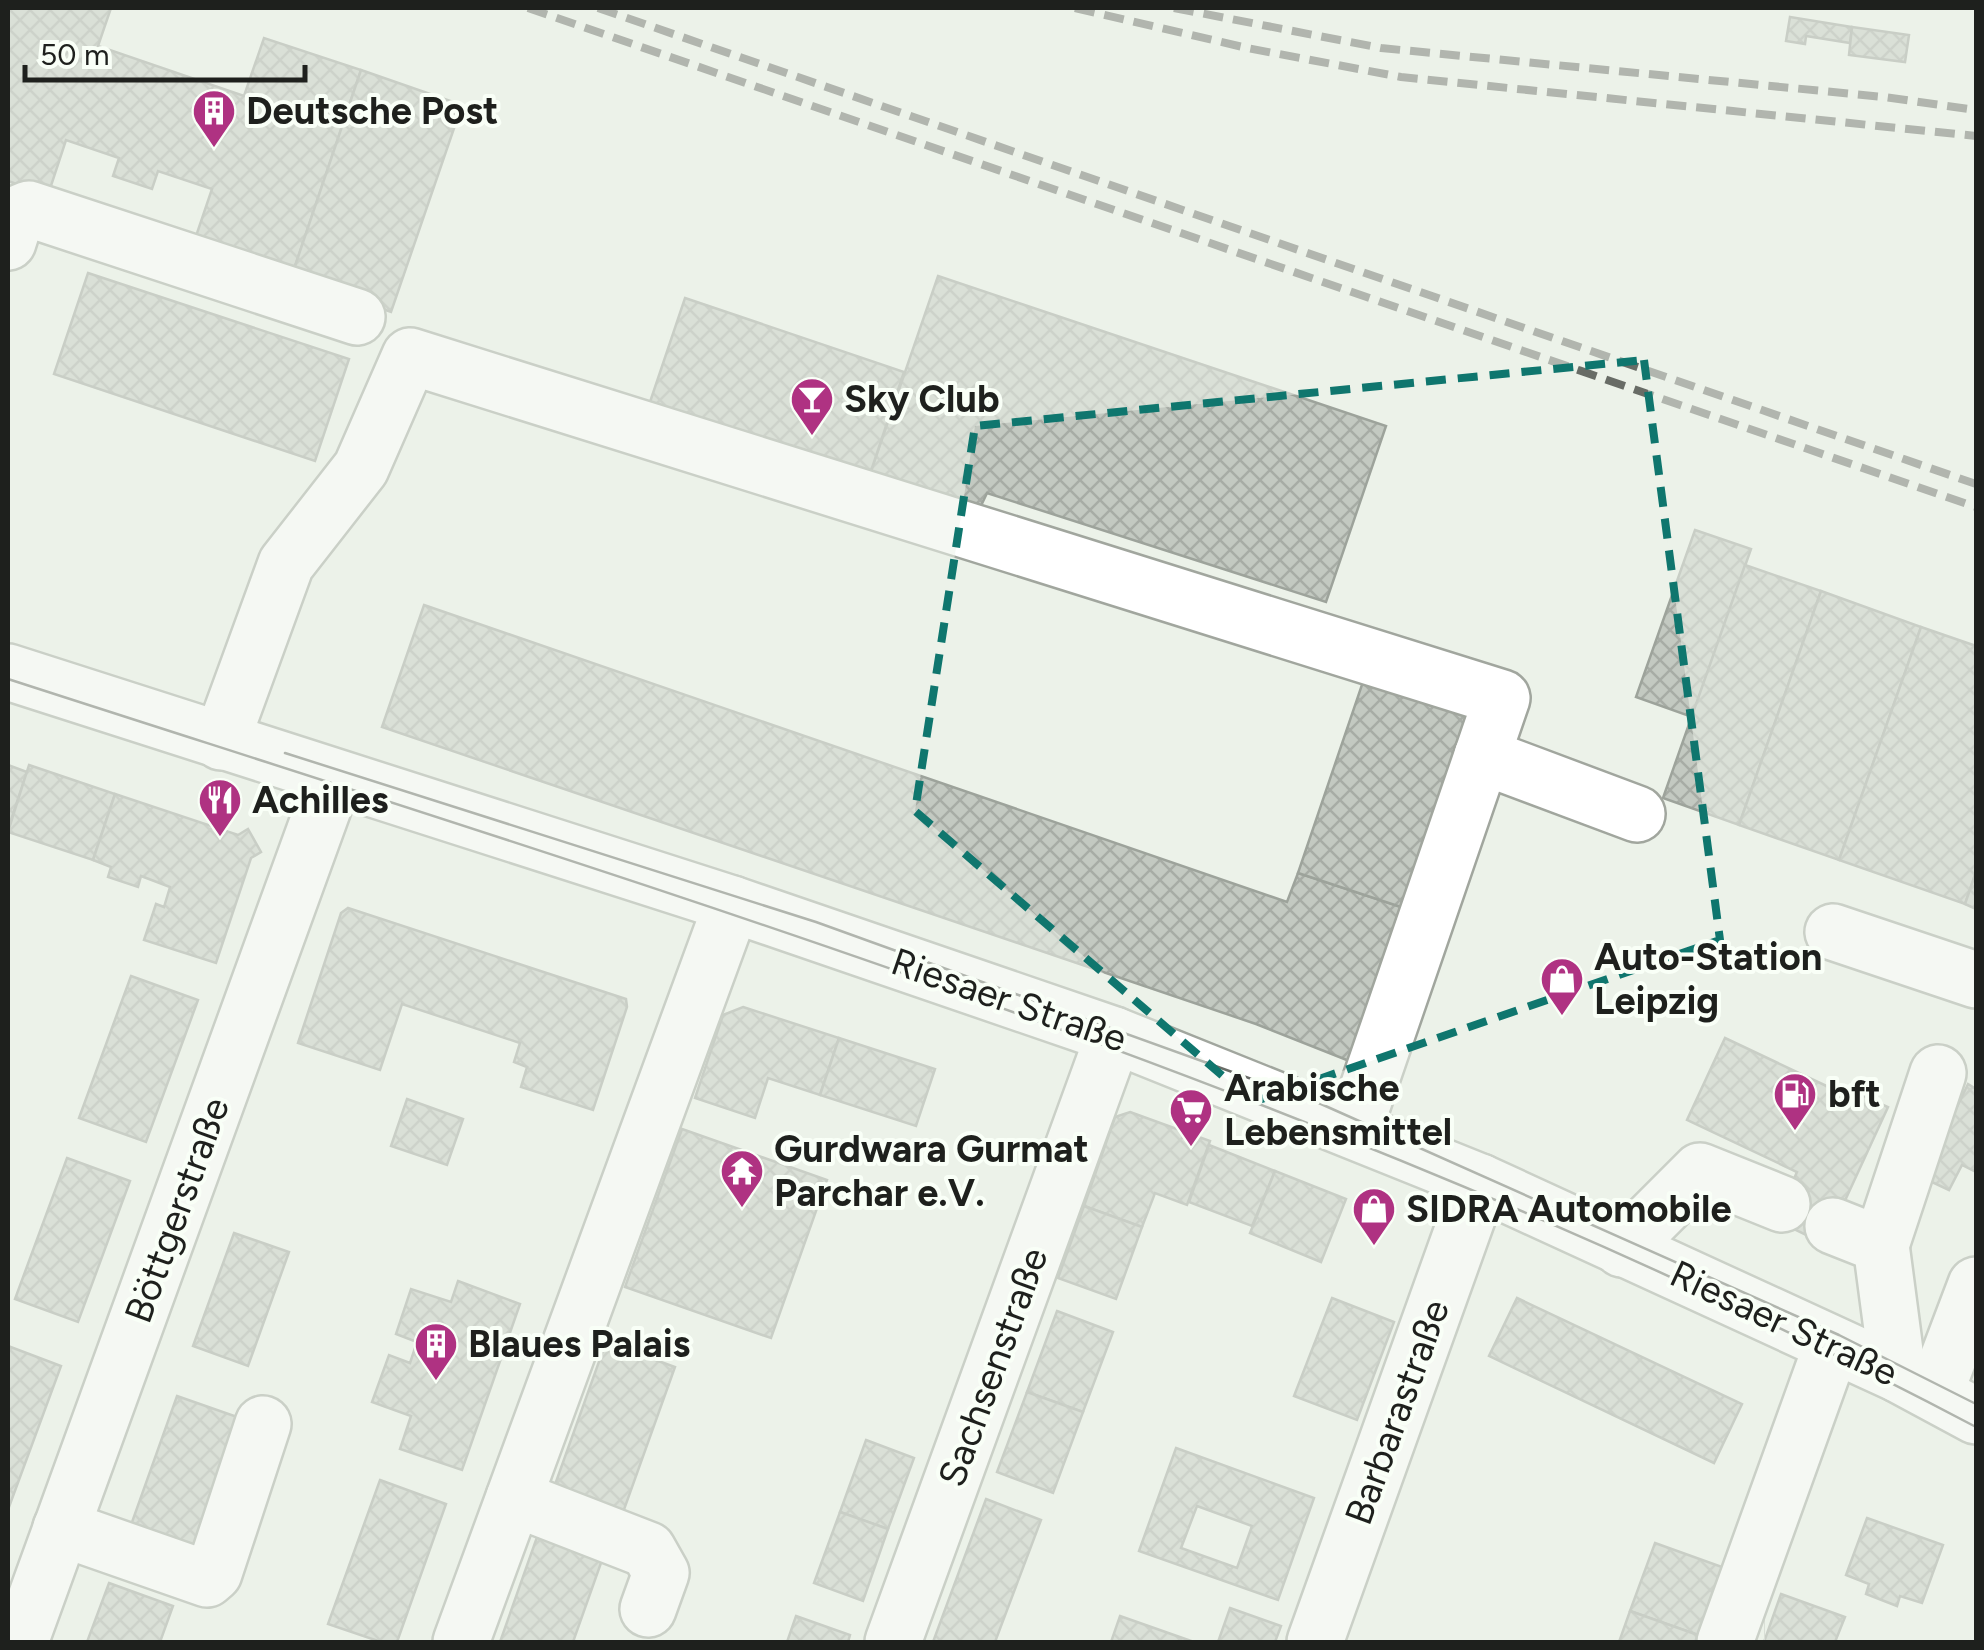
<svg xmlns="http://www.w3.org/2000/svg" width="1984" height="1650" viewBox="0 0 1984 1650" font-family="Figtree,sans-serif">
<defs>
<pattern id="building-cross-hatch" width="8" height="8" patternUnits="userSpaceOnUse" patternTransform="scale(2.5)"><rect width="8" height="8" fill="#c3c9c1"/><path d="M0 0l8 8M0 8l8-8" fill="none" stroke="#a7aca5"/></pattern>
</defs>
<rect width="100%" height="100%" fill="#ecf2e9"/>
<g fill="url(#building-cross-hatch)" stroke="#9da39b" stroke-width="2.5" fill-rule="evenodd">
<polygon points="8,8 111,8 98,46 244,96 264,38 361,70 291,278 193,245 212,189 158,171 152,189 113,176 119,158 66,140 48,195 8,181"/>
<polygon points="1790,17 1852,27 1850,43 1806,36 1805,44 1786,41"/>
<polygon points="1852,27 1909,35 1905,62 1849,55"/>
<polygon points="361,70 462,105 391,312 291,278"/>
<polygon points="88,273 349,359 315,461 54,374"/>
<polygon points="938,276 1386,426 1326,602 987,493 979,510 870,474"/>
<polygon points="685,298 904,372 870,474 650,402"/>
<polygon points="1695,530 1751,549 1692,717 1636,697"/>
<polygon points="1745,565 1821,591 1739,825 1663,798"/>
<polygon points="1821,591 1921,627 1839,860 1739,825"/>
<polygon points="424,605 1287,902 1298,873 1410,910 1362,1066 1256,1024 382,727"/>
<polygon points="1921,627 1976,646 1976,872 1965,904 1839,860"/>
<polygon points="1367,670 1479,707 1410,910 1298,873"/>
<polygon points="8,765 27,772 9,826 8,826"/>
<polygon points="29,765 115,794 93,860 8,832"/>
<polygon points="115,794 238,835 248,829 261,852 251,858 216,963 144,940 156,904 164,907 170,887 141,876 138,887 108,877 111,867 93,860"/>
<polygon points="1976,872 1976,909 1965,904"/>
<polygon points="348,908 626,999 627,1007 593,1110 521,1087 527,1067 514,1062 520,1043 402,1004 380,1070 298,1043 341,913"/>
<polygon points="131,976 198,1000 146,1142 79,1118"/>
<polygon points="743,1007 839,1038 820,1095 768,1078 755,1118 695,1098 723,1015"/>
<polygon points="839,1038 935,1069 916,1126 820,1095"/>
<polygon points="1725,1038 1835,1090 1838,1084 1888,1107 1825,1244 1775,1220 1797,1172 1687,1120"/>
<polygon points="1968,1084 1976,1089 1976,1165 1974,1171 1962,1165 1949,1190 1923,1178"/>
<polygon points="407,1099 463,1119 447,1165 391,1146"/>
<polygon points="1130,1112 1210,1141 1187,1205 1155,1193 1142,1227 1084,1206 1115,1117"/>
<polygon points="682,1129 827,1180 771,1338 625,1287"/>
<polygon points="1209,1145 1275,1171 1252,1226 1189,1202"/>
<polygon points="67,1158 130,1181 78,1322 15,1299"/>
<polygon points="1275,1171 1346,1199 1321,1262 1250,1233"/>
<polygon points="1084,1206 1142,1227 1116,1299 1058,1278"/>
<polygon points="234,1233 289,1252 248,1366 193,1346"/>
<polygon points="458,1281 520,1304 462,1470 400,1449 411,1416 372,1402 389,1355 410,1363 417,1342 396,1334 411,1289 451,1302"/>
<polygon points="1332,1298 1394,1322 1357,1420 1294,1396"/>
<polygon points="1517,1298 1742,1404 1714,1463 1489,1356"/>
<polygon points="1057,1311 1113,1332 1083,1412 1027,1392"/>
<polygon points="606,1342 675,1367 621,1518 552,1493"/>
<polygon points="8,1346 61,1366 9,1507 8,1507"/>
<polygon points="1027,1392 1083,1412 1053,1493 997,1472"/>
<polygon points="177,1396 243,1419 191,1562 126,1539"/>
<polygon points="866,1440 914,1458 888,1529 840,1512"/>
<path d="M1176 1448 1314 1498 1278 1600 1139 1551ZM1197 1506 1252 1526 1237 1568 1181 1548Z"/>
<polygon points="380,1480 446,1504 397,1642 381,1642 328,1624"/>
<polygon points="986,1499 1041,1520 995,1642 933,1642"/>
<polygon points="840,1512 888,1529 863,1601 814,1583"/>
<polygon points="1867,1518 1943,1545 1922,1603 1900,1596 1897,1606 1866,1594 1869,1584 1846,1575"/>
<polygon points="542,1523 607,1546 573,1642 500,1642"/>
<polygon points="1655,1543 1722,1567 1698,1635 1630,1611"/>
<polygon points="109,1583 173,1606 160,1642 87,1642"/>
<polygon points="1781,1594 1845,1617 1835,1642 1764,1642"/>
<polygon points="1230,1608 1281,1626 1275,1642 1218,1642"/>
<polygon points="1630,1611 1698,1635 1695,1642 1619,1642"/>
<polygon points="796,1616 850,1635 848,1642 787,1642"/>
<polygon points="1120,1616 1194,1642 1111,1642"/>
</g>
<g fill="none" stroke-linecap="round" stroke-linejoin="round">
<polyline stroke="#c3c8c0" stroke-width="55" stroke-dasharray="55 28" stroke-linecap="butt" points="1764,1642 1765,1642"/>
<g stroke="#a1a69e" stroke-width="60">
<g id="minor">
<polyline points="8,242 17,214 29,209 357,317"/>
<polyline points="221,742 286,564 361,468 410,356 1502,698 1354,1129"/>
<polyline points="1482,756 1637,814"/>
<polyline points="1833,932 1976,980"/>
<polyline points="1833,1226 1881,1245 1898,1374"/>
<polyline points="1881,1245 1938,1073"/>
<polyline points="1622,1249 1700,1171 1782,1204"/>
<polyline points="1935,1393 1976,1285"/>
<polyline points="514,1498 648,1550 661,1573 648,1609"/>
<polyline points="61,1528 207,1579 214,1573 263,1424"/>
<polyline points="20,1642 334,778"/>
<polyline points="461,1642 732,904"/>
<polyline points="893,1642 1114,1035"/>
<polyline points="1315,1642 1480,1182"/>
<polyline points="1725,1642 1832,1345"/>
</g>
</g>
<g stroke="#a1a69e" stroke-width="60">
<polyline id="major" points="8,672 732,904 1114,1035 1480,1182 1898,1374 1976,1416"/>
</g>
<use href="#minor" stroke="#fff" stroke-width="55"/>
<use href="#major" stroke="#fff" stroke-width="55"/>
<g stroke="#686c66" stroke-width="2.5">
<path d="M8 679C676 895 1353 1098 1976 1427"/>
<polyline points="285,753 816,922 1321,1104 1839,1335 1976,1404"/>
</g>
<g stroke="#686c66" stroke-width="8" stroke-dasharray="20 10" stroke-linecap="butt">
<polyline points="528,8 1976,507"/>
<polyline points="598,8 1976,484"/>
<polyline points="1075,8 1247,48 1401,77 1976,136"/>
<polyline points="1174,8 1381,48 1884,97 1976,110"/>
</g>
</g>
<path d="M0 0H1984V1650H0ZM1644 360 1720 940 1253 1102 915 811 975 426Z" fill="#ecf2e9" fill-opacity=".55" fill-rule="evenodd"/>
<path fill="none" stroke="#0f766e" stroke-width="8" stroke-dasharray="20 12" stroke-linejoin="round" d="M1644 360 1720 940 1253 1102 915 811 975 426Z"/>
<defs>
<g id="building-pin" transform="scale(2.25)"><path d="M0 17L-7.5 6A9.5 9.5 0 1 1 7.5 6Z" fill="#af3282" stroke="#f9fff7"/><path d="M-4-6H4V6H1V3H-1V6H-4ZM-2.5-4.3h1.7v1.8h-1.7ZM.8-4.3h1.7v1.8H.8ZM-2.5-1h1.7V.8h-1.7ZM.8-1h1.7V.8H.8Z" fill="#fff"/></g>
<g id="bar-pin" transform="scale(2.25)"><path d="M0 17L-7.5 6A9.5 9.5 0 1 1 7.5 6Z" fill="#af3282" stroke="#f9fff7"/><path d="M-6-5H6L.8 .8V4.5H3.5V6h-7V4.5H-.8V.8Z" fill="#fff"/></g>
<g id="restaurant-pin" transform="scale(2.25)"><path d="M0 17L-7.5 6A9.5 9.5 0 1 1 7.5 6Z" fill="#af3282" stroke="#f9fff7"/><path d="M-5-6h1v4h1v-4h1v4h1v-4h1v5L-1.5 .5V6h-2V.5L-5-1ZM5-6V6H3V1.5H1.5Q1.5-4 5-6Z" fill="#fff"/></g>
<g id="shop-pin" transform="scale(2.25)"><path d="M0 17L-7.5 6A9.5 9.5 0 1 1 7.5 6Z" fill="#af3282" stroke="#f9fff7"/><path d="M-5-2.5h2.3a2.7 3.5 0 0 1 5.4 0H5L5.5 6h-11ZM-1.5-2.5h3a1.5 2.3 0 0 0-3 0Z" fill="#fff"/></g>
<g id="fuel-pin" transform="scale(2.25)"><path d="M0 17L-7.5 6A9.5 9.5 0 1 1 7.5 6Z" fill="#af3282" stroke="#f9fff7"/><path d="M-5.5-6h7V0h2V4h1.3V-2.5L3-4.5l.8-.8L6-3V5H2.5V1h-1V6h-7ZM-4.2-4.7v3.2H.2V-4.7Z" fill="#fff"/></g>
<g id="supermarket-pin" transform="scale(2.25)"><path d="M0 17L-7.5 6A9.5 9.5 0 1 1 7.5 6Z" fill="#af3282" stroke="#f9fff7"/><path d="M-6-5.5h2.5l.6 2H6L4.5 2H-2.5L-4.4-4H-6ZM-1.5 3.2a1.3 1.3 0 1 0 .1 0ZM3 3.2a1.3 1.3 0 1 0 .1 0Z" fill="#fff"/></g>
<g id="temple-pin" transform="scale(2.25)"><path d="M0 17L-7.5 6A9.5 9.5 0 1 1 7.5 6Z" fill="#af3282" stroke="#f9fff7"/><path d="M0-6L5-2H3V0L6.5 2.5H4V6H1.5V3h-3V6H-4V2.5H-6.5L-3 0V-2H-5Z" fill="#fff"/></g>
</defs>
<g fill-rule="evenodd">
<use href="#building-pin" x="214" y="111"/>
<use href="#bar-pin" x="812" y="399"/>
<use href="#restaurant-pin" x="220" y="800"/>
<use href="#shop-pin" x="1562" y="979"/>
<use href="#fuel-pin" x="1795" y="1094"/>
<use href="#supermarket-pin" x="1191" y="1110"/>
<use href="#temple-pin" x="742" y="1171"/>
<use href="#shop-pin" x="1374" y="1209"/>
<use href="#building-pin" x="436" y="1344"/>
</g>
<g text-anchor="middle" stroke-width="8" stroke-linejoin="round" paint-order="stroke">
<g font-size="38" font-weight="bold" fill="#1e201d" stroke="#f9fff7" text-anchor="start">
<text x="246" y="124">Deutsche Post</text>
<text x="844" y="412">Sky Club</text>
<text x="252" y="813">Achilles</text>
<text x="1594" y="970">Auto-Station<tspan x="1594" dy="44">Leipzig</tspan></text>
<text x="1224" y="1101">Arabische<tspan x="1224" dy="44">Lebensmittel</tspan></text>
<text x="1828" y="1107">bft</text>
<text x="774" y="1162">Gurdwara Gurmat<tspan x="774" dy="44">Parchar e.V.</tspan></text>
<text x="1406" y="1222">SIDRA Automobile</text>
<text x="468" y="1357">Blaues Palais</text>
</g>
<g font-size="38" fill="#1e201d" stroke="#f9fff7">
<text transform="translate(1009 1000) rotate(19)" y="13">Riesaer Straße</text>
<text transform="translate(177 1210) rotate(-70)" y="13">Böttgerstraße</text>
<text transform="translate(1784 1323) rotate(25)" y="13">Riesaer Straße</text>
<text transform="translate(993 1367) rotate(-70)" y="13">Sachsenstraße</text>
<text transform="translate(1397 1412) rotate(-70)" y="13">Barbarastraße</text>
</g>
</g>
<rect width="1984" height="1650" fill="none" stroke="#1e201d" stroke-width="20"/>
<path d="M25 65v15h280v-15" fill="none" stroke="#1e201d" stroke-width="5"/>
<text x="40" y="65" font-size="30" fill="#1e201d" stroke="#f9fff7" stroke-width="8" paint-order="stroke">50 m</text>
</svg>
